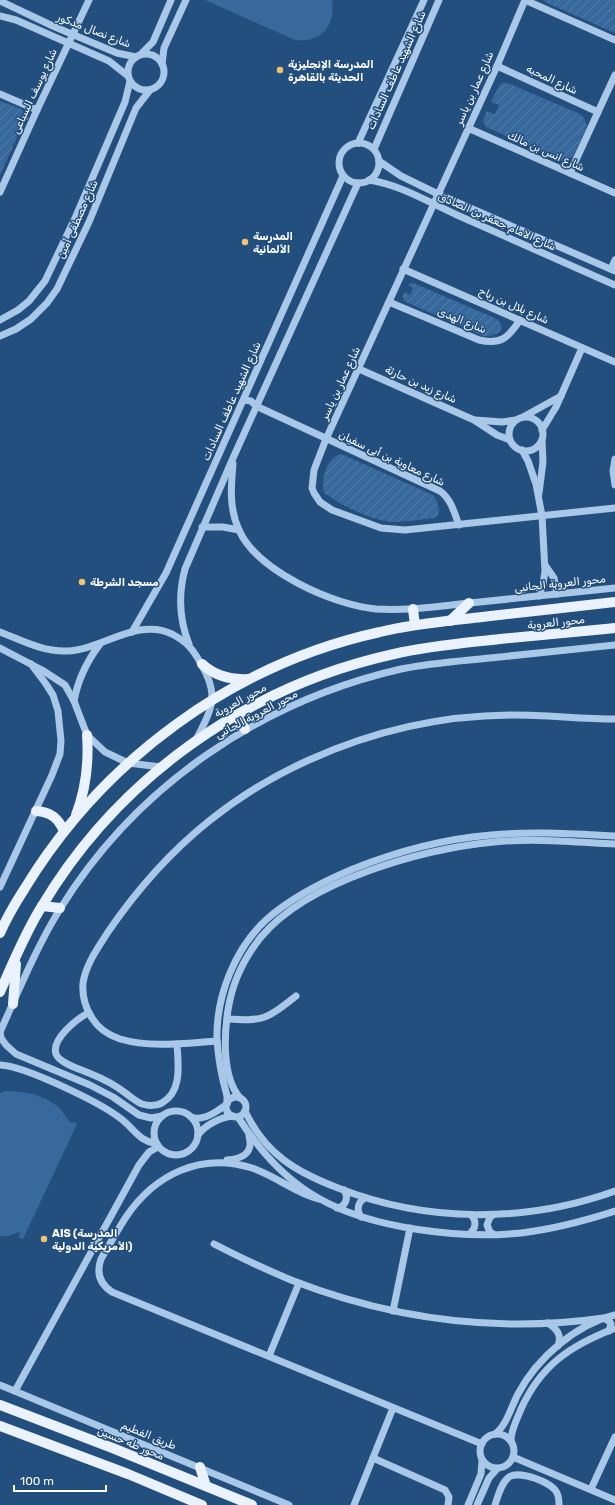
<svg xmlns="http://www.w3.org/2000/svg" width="615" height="1505" viewBox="0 0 615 1505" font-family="Rubik,Vazirmatn,sans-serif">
<defs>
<pattern id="garden-furrows" width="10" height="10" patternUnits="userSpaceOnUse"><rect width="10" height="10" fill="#37699d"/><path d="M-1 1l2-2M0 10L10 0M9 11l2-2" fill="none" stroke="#5580ac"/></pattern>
</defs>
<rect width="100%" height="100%" fill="#234f7f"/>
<g fill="url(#garden-furrows)">
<polygon points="543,0 615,0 615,33 547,3"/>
<polygon points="505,83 510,84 580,114 584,118 587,126 573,157 562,161 486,127 483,120 487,111 495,114 499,105 491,102 500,84"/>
<polygon points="0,101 21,109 25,114 23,124 0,175"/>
<path d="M410 283H413L497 319C509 330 495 337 483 336L404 301 403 296 404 292 410 295 413 288 408 285Z"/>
<path d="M341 454 433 495C438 503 440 507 438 516L435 518C421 519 407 522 394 522 372 521 342 506 324 493 321 479 326 458 341 454Z"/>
</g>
<g fill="#37699d">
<path d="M205 0H332C336 26 321 43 295 40Z"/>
<path d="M5 1091C23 1091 42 1094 57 1106 63 1111 66 1118 71 1123L73 1122 77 1124 23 1239 19 1238 20 1232 8 1236H0V1093Z"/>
</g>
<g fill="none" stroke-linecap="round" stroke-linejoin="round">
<g stroke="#a9c7e7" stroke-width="7">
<polyline points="525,0 497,66 326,439 314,470 312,488 314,493 320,502 332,510 381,528 405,530 615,508"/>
<polyline points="525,0 615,40"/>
<polyline points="0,1 55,27 117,53 136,57"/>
<polyline points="0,16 16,20 109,61 128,76"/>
<circle cx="146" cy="72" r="18"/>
<polyline points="140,55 153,42 171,0"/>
<polyline points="162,64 164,48 186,0"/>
<polyline points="497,66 598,112"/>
<polyline points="0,94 37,110"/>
<polyline points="468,128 615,193"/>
<circle cx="359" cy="163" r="20"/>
<polyline points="358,143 424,0"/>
<polyline points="374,149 439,0"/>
<polyline points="379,161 401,176 438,194 615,271"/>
<polyline points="570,173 615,75"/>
<path d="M369 180C401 185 428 202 457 215 509 238 562 261 615 285"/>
<polyline points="0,192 37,110 89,0"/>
<polyline points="403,269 615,362"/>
<polyline points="611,269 615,260"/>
<path d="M389 302 479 340C501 345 508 338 520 320"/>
<polyline points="0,320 18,310 29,301 45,281 76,216 125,102 130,81"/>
<polyline points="0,336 16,329 31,319 47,303 57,289 89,222 136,108 150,90"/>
<polyline points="359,369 474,420 497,435 510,440"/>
<path d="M244 400 251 401 256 406 440 491C451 499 454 512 459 525"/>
<polyline points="523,417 561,396"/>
<circle cx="526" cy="434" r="17"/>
<polyline points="475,420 502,422 516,420"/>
<polyline points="542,430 556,407 582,348"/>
<polyline points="522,450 528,461 536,484 542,516 545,571 543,584 539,596"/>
<polyline points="615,459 613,471 615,485"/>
<path d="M233 464C231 486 229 509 239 530 257 571 333 605 376 609 408 611 439 606 470 603 518 598 567 593 615 588"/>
<polyline points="539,493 543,462 542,440"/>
<polyline points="202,527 223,527 239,530"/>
<polyline points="545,565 554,578 557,594"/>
<path d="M0 632C21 640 43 652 67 651 102 650 137 617 172 634 187 642 193 649 201 664 220 696 212 708 196 740"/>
<polyline points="132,632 166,573 343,176"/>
<path d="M189 644C179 619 178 595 185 569L233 458 358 183"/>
<polyline points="0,648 42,670 65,685 74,701 87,735 105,752 128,763 161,767"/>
<path d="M74 701C78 679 87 661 100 644"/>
<polyline points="0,887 52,775 60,754 61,741 58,711 53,695 46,684 31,664"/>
<path d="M88 1013C77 1019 51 1039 56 1054 59 1063 80 1069 89 1073 101 1078 114 1084 124 1092 130 1096 135 1101 142 1104 148 1106 156 1106 162 1103 183 1091 178 1063 177 1044"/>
<path d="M227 1019C265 1021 265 1020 296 996"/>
<path d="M0 1032C19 990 36 948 60 909 136 786 261 701 401 669 430 663 460 661 490 658 532 654 573 649 615 645"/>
<polyline points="0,1032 1,1038 6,1045 16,1054 90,1085 113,1097 139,1115 151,1118 162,1116"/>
<path d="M217 1041C186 1043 151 1048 120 1039 108 1035 98 1028 92 1018 85 1007 82 995 83 983 86 964 98 948 108 932 136 891 169 853 209 821 239 797 273 776 309 760 373 731 443 715 514 715 547 715 581 719 615 719"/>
<path d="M0 1065C25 1066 99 1102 120 1118 135 1129 137 1140 157 1144"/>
<circle cx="236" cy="1107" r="10"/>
<path d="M240 1098C222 1077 224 1036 228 1010 232 984 244 958 261 937 309 880 423 849 494 842 534 838 575 842 615 844"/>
<path d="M227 1103V1096C222 1078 218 1058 217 1039 216 996 235 948 267 919 292 897 322 882 353 869 398 851 443 839 491 835 532 831 574 834 615 836"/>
<circle cx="176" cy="1133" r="22"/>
<path d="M245 1111C265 1154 296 1172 338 1188 427 1223 526 1223 615 1191"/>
<path d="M191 1117C202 1122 218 1111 227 1104"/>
<path d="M238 1117C259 1150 285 1180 320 1199 373 1229 461 1239 521 1233 553 1229 584 1221 615 1211"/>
<path d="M198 1135C205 1125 221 1117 233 1116"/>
<path d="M227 1160C241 1159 254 1154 249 1136"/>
<path d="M319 1199C295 1193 276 1176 252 1168 201 1152 155 1174 126 1217 117 1231 109 1245 101 1259 96 1273 100 1284 112 1292L482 1444"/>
<path d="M337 1208C346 1206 349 1198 344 1190"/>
<path d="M361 1217C356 1209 358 1202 365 1198"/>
<path d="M469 1234C476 1229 477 1221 471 1215"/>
<polyline points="493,1234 490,1232 487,1225 490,1217 493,1215"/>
<path d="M214 1244C239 1257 265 1269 291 1280 391 1319 497 1333 604 1318L610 1322 611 1324 609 1331"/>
<polyline points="393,1311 410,1228"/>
<path d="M548 1323C557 1329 562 1335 558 1346"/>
<polyline points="269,1356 299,1283"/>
<polyline points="0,1385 289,1505"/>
<polyline points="15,1391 139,1165 149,1152 158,1147"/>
<circle cx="497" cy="1451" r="17"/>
<path d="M495 1434C507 1425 511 1407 518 1394 537 1358 575 1325 615 1315"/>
<path d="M511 1441C511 1429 517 1420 521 1409 541 1365 570 1346 613 1329"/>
<polyline points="513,1457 615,1500"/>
<polyline points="373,1458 445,1490 449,1497 448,1505"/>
<polyline points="591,1489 615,1437"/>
<polyline points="354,1505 393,1408"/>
<polyline points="468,1505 481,1474 482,1460"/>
<polyline points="477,1505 489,1478 497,1469"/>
<path d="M495 1505C498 1496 501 1483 509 1477 519 1470 552 1482 557 1493 559 1497 559 1501 559 1505"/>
</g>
<g stroke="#eaf2fd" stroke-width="10">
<polyline points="413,609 415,625"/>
<polyline points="450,621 469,603"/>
<path d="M202 664C215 676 230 680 248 679"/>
<polyline points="236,715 245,729"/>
<path d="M36 811C51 812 58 818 64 831"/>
<path d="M76 815C86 789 89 763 87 735"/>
<polyline points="42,906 60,908"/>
<path d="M0 933C7 917 16 902 25 888 103 760 233 664 380 632 413 624 448 621 482 617 526 612 571 607 615 602"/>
<path d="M0 992C13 963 25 933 42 906 119 777 248 686 394 654 429 646 465 643 500 639 539 635 577 632 615 628"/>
<polyline points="13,1004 16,964"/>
<polyline points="0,1405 115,1449 252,1505"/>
<polyline points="0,1426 128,1474 202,1505"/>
<polyline points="200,1467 206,1486"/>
</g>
</g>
<g fill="#f2c56c" stroke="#234f7f" stroke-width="1.5">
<circle cx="280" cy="70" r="4"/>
<circle cx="245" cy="242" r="4"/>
<circle cx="82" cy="582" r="4"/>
<circle cx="44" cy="1239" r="4"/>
</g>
<g text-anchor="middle" stroke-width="3" stroke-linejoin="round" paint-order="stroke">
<g font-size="11" fill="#fff" stroke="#234f7f">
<text transform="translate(94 30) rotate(21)" y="4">شارع نصال مدكور</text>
<text transform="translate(396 70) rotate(-66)" y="4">شارع الشهيد عاطف السادات</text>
<text transform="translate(552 79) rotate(25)" y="4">شارع المحبه</text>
<text transform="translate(474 88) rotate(-66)" y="4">شارع عمار بن ياسر</text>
<text transform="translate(34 91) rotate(-65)" y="4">شارع يوسف السباعى</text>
<text transform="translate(546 151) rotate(24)" y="4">شارع انس بن مالك</text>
<text transform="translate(77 219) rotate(-66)" y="4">شارع مصطفى أمين</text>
<text transform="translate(497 221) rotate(24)" y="4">شارع الامام جعفر بن الصادق</text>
<text transform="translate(514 305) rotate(24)" y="4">شارع بلال بن رباح</text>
<text transform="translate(462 320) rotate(22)" y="4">شارع الهدى</text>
<text transform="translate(340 383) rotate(-65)" y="4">شارع عمار بن ياسر</text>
<text transform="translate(421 384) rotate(24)" y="4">شارع زيد بن حارثة</text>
<text transform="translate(231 401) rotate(-66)" y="4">شارع الشهيد عاطف السادات</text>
<text transform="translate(392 458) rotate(25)" y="4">شارع معاوية بن أبى سفيان</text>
<text transform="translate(560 583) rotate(-6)" y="4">محور العروبة الجانبى</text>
<text transform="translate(556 622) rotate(-6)" y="4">محور العروبة</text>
<text transform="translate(240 700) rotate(-29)" y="4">محور العروبة</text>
<text transform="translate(256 714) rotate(-28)" y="4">محور العروبة الجانبى</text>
<text transform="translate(149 1435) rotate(22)" y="4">طريق الفطيم</text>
<text transform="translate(131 1443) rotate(22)" y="4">محور طه حسين</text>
</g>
<g font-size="11" font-weight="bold" fill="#fff" stroke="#234f7f" text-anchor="start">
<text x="288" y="68">المدرسة الإنجليزية<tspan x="288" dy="13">الحديثة بالقاهرة</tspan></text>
<text x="253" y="240">المدرسة<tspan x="253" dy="13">الألمانية</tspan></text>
<text x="90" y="586">مسجد الشرطة</text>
<text x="52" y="1237">AIS (المدرسة<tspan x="52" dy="13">الأمريكية الدولية)</tspan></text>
</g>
</g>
<path d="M14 1485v6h92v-6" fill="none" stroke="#ffffff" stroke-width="2"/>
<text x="20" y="1485" font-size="12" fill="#ffffff" stroke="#234f7f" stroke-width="3" paint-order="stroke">100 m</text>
</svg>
